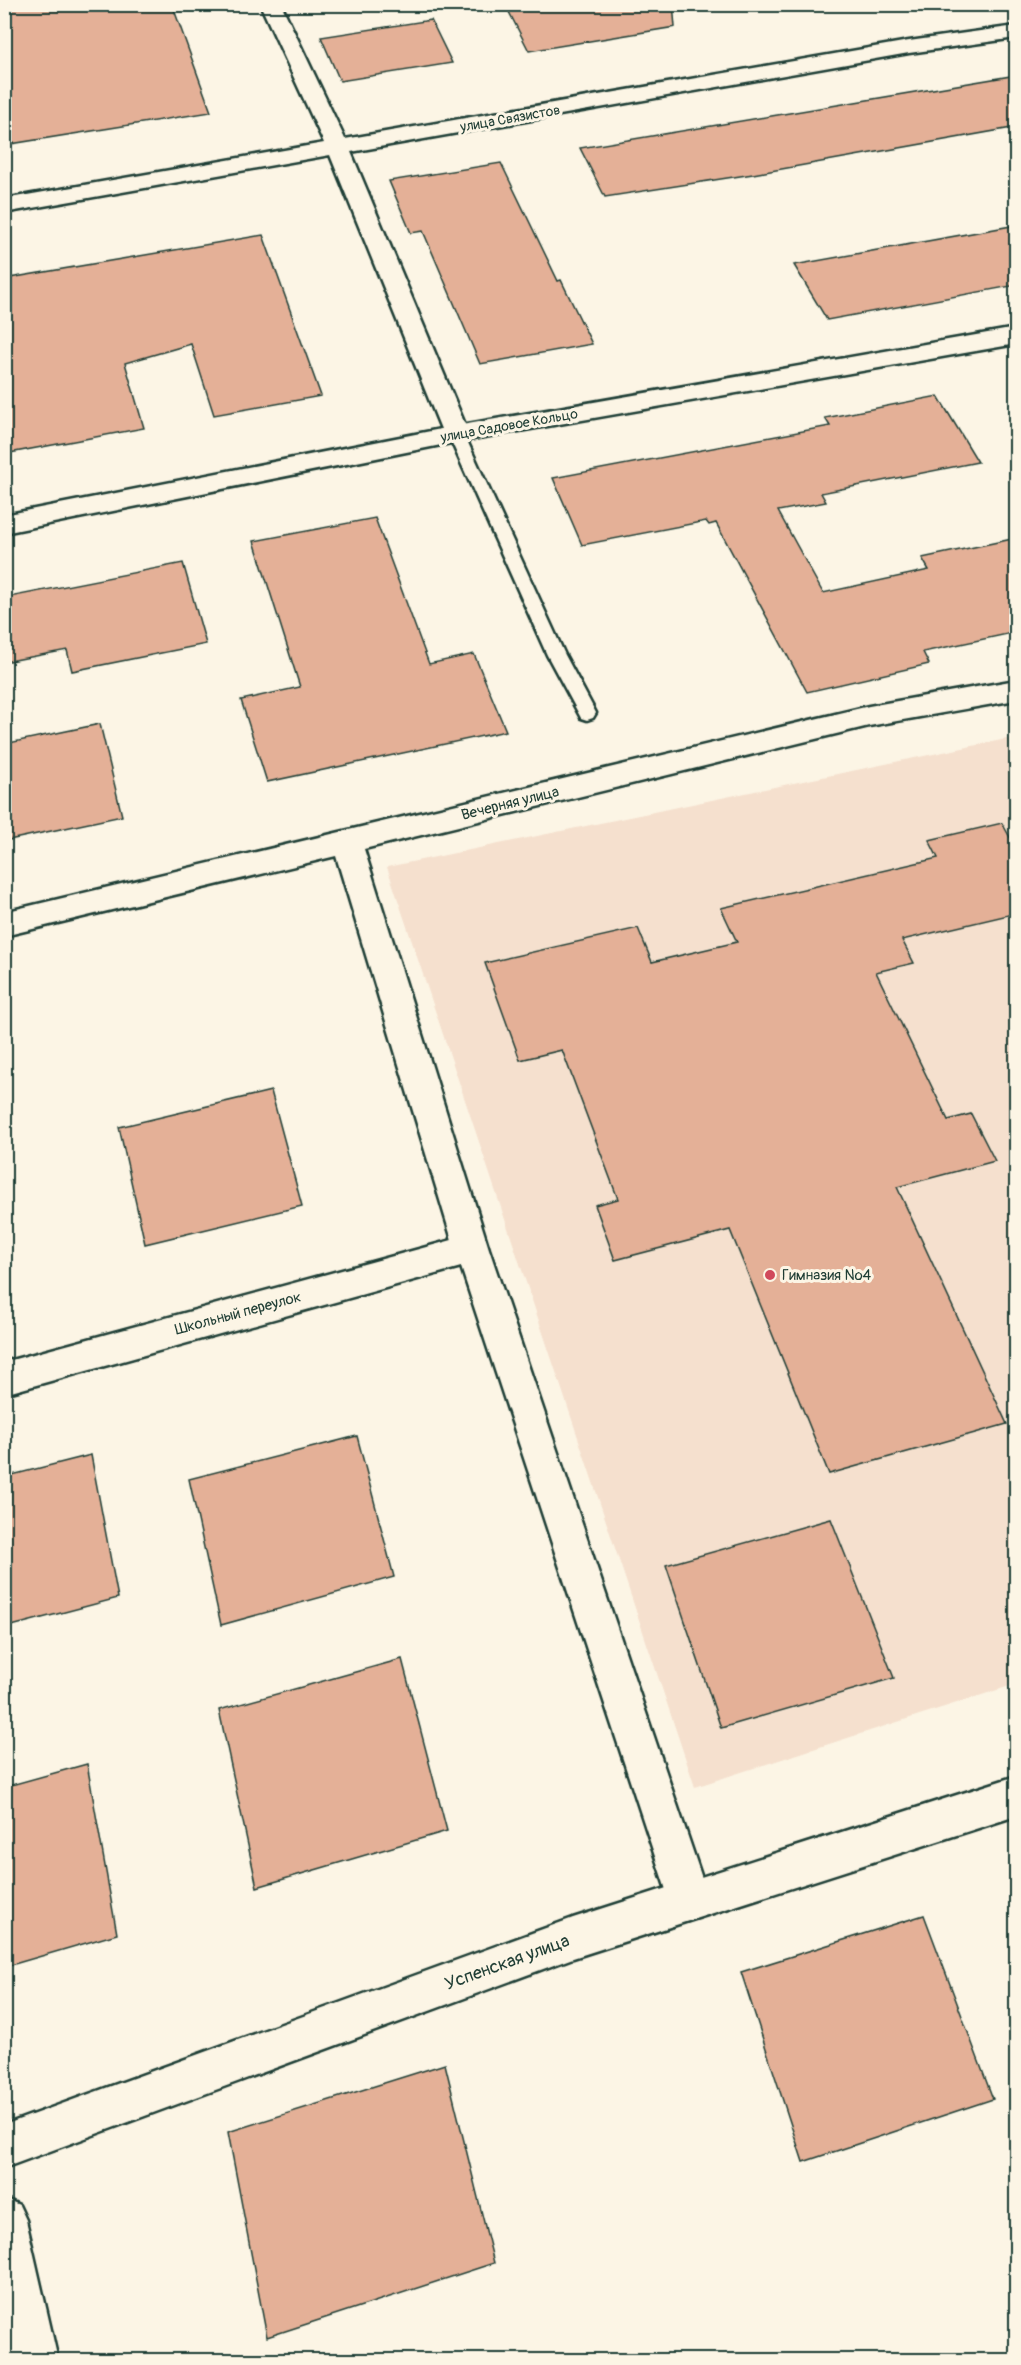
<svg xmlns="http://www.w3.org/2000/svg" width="1021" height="2365" viewBox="0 0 1021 2365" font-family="Pangolin,sans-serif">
<rect width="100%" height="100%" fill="#fcf5e5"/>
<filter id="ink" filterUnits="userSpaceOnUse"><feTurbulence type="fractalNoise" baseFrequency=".0167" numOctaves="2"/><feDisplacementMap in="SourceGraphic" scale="12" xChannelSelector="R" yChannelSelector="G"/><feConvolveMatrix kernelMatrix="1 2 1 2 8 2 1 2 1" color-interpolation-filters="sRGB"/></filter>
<g filter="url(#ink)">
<polygon fill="#f5e0ce" points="1016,737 1016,1684 695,1787 387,867"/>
<g fill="#e4b097" stroke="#1f3d34" stroke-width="1.5">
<polygon points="4,4 172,4 211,112 4,145"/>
<polygon points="505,4 673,4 675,27 529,51"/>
<polygon points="431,20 452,63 340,81 321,37"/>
<polygon points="1017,75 1017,127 753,174 605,197 580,148"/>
<polygon points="501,163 558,281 561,280 592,344 480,364 423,231 411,233 389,181"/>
<polygon points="1017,225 1017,285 827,320 794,265"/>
<polygon points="263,235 321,396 214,415 191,344 125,363 144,428 4,454 4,279"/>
<polygon points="938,396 978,462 821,493 826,502 778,511 823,593 929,570 922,558 1017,538 1017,632 923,652 929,664 807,692 716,523 709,525 706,521 582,545 553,478 830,426 825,418"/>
<polygon points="375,518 429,664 474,654 506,731 267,782 241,700 300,687 254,541"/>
<polygon points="183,563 206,644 72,671 67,650 4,662 4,598"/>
<polygon points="100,724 122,816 4,841 4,744"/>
<polygon points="1002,823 1017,850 1017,913 902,940 914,963 876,972 948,1120 971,1114 995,1161 897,1187 1007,1424 829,1474 730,1230 615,1260 595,1205 618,1199 562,1050 520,1060 485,963 638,928 652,962 737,942 721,908 938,858 929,840"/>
<polygon points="271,1091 302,1206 145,1244 119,1127"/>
<polygon points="357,1436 394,1577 221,1625 189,1479"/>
<polygon points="91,1455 118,1598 4,1628 4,1477"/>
<polygon points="831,1519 894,1678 721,1728 666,1565"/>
<polygon points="402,1659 447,1831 257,1887 219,1710"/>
<polygon points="87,1764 117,1934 4,1967 4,1787"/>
<polygon points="924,1915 993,2099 803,2162 741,1972"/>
<polygon points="445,2064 494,2263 267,2337 228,2132"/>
</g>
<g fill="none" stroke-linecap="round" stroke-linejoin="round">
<g stroke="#1f3d34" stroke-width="5">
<polygon id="lane" points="456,429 462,430 464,434 565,655 596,713 593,718 587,720 581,718 547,655 448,434 450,430"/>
</g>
<g stroke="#1f3d34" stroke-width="5">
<g id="street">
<polygon points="260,4 281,4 345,139 909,41 1016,26 1016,38 909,53 351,152 469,434 465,440 456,442 447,440 443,434 330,155 4,213 4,199 324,143"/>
<polygon points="1016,680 1016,700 869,726 364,849 489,1249 709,1899 703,1913 689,1919 675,1913 669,1899 461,1267 4,1394 4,1362 452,1240 336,856 4,936 4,912 869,706"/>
<polygon points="4,2198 19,2205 26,2220 58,2360 13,2360 4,2320"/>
</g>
</g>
<g stroke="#1f3d34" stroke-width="5">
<g id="secondary">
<polygon points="1016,328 1016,344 456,442 4,533 4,515 456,426"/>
<polygon points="1016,1776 1016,1816 573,1958 4,2168 4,2125 573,1918"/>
</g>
</g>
<use href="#lane" fill="#fcf5e5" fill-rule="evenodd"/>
<use href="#street" fill="#fcf5e5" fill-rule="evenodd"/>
<use href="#secondary" fill="#fcf5e5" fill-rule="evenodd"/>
</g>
</g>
<circle fill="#d1495b" stroke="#fcf5e5" stroke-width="2" cx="770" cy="1275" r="6"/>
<g text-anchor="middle" stroke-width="6" stroke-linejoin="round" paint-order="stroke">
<g font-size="14" fill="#1f3d34" stroke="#fcf5e5">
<text transform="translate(510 118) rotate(-10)" y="5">улица Связистов</text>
<text transform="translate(509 425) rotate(-10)" y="5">улица Садовое Кольцо</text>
</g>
<g font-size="15" fill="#1f3d34" stroke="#fcf5e5">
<text transform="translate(510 803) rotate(-14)" y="5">Вечерняя улица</text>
<text transform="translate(238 1313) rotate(-15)" y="5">Школьный переулок</text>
</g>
<g font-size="15" fill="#1f3d34" stroke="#fcf5e5" text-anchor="start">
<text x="782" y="1280">Гимназия №4</text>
</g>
<g font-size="18" fill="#1f3d34" stroke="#fcf5e5">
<text transform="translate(507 1962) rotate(-20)" y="6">Успенская улица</text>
</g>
</g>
<rect width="1021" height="2365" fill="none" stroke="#fcf5e5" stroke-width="24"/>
<rect x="12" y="12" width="997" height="2341" fill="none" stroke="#1f3d34" stroke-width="2" filter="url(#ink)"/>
</svg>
